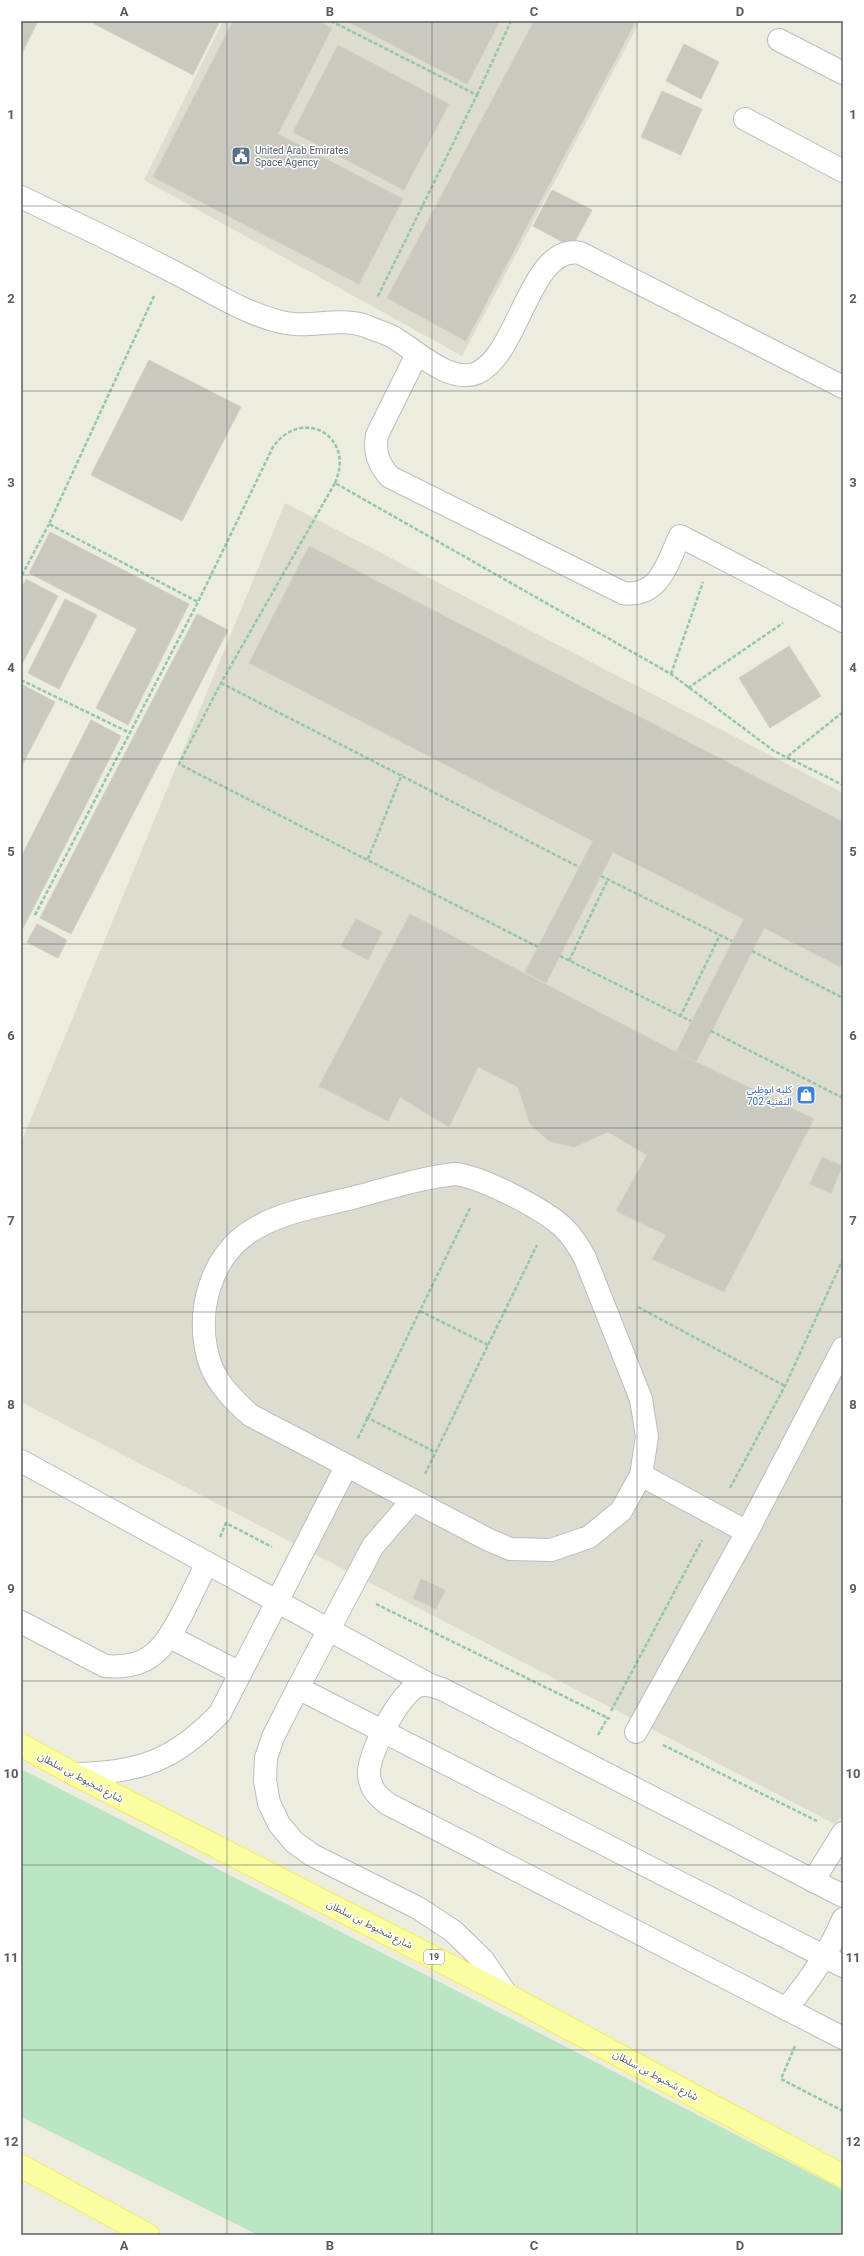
<svg xmlns="http://www.w3.org/2000/svg" width="864" height="2256" viewBox="0 0 864 2256" font-family="Roboto,'Noto Sans Arabic',sans-serif">
<rect width="100%" height="100%" fill="#ededdf"/>
<g fill="#dddcce">
<polygon points="223,21 640,21 462,356 144,180"/>
<polygon points="285,503 843,793 843,1815 835,1824 21,1402 21,1143"/>
</g>
<polygon fill="#bae6c4" points="21,1769 522,2024 843,2190 843,2235 258,2235 21,2117"/>
<g fill="#c9c9bf" stroke="#d1d0be">
<polygon points="21,21 38,21 21,55"/>
<polygon points="89,21 220,21 193,75"/>
<polygon points="233,21 318,21 332,28 278,134 403,199 359,284 153,177"/>
<polygon points="347,21 500,21 467,84"/>
<polygon points="534,21 636,21 466,341 387,298"/>
<polygon points="684,44 719,62 701,99 666,81"/>
<polygon points="338,45 449,104 404,190 293,132"/>
<polygon points="662,91 702,109 681,155 641,137"/>
<polygon points="552,190 592,210 572,247 533,226"/>
<polygon points="149,360 241,407 182,521 91,475"/>
<polygon points="50,532 189,604 128,725 96,708 137,629 29,573"/>
<polygon points="309,546 843,822 843,968 764,928 696,1062 676,1052 744,919 613,852 546,983 525,972 593,841 249,663"/>
<polygon points="26,579 58,596 21,666 21,589"/>
<polygon points="65,599 97,615 59,689 28,673"/>
<polygon points="197,614 228,630 71,934 40,918"/>
<polygon points="789,646 821,696 770,728 739,678"/>
<polygon points="23,685 55,702 21,767 21,688"/>
<polygon points="91,720 121,736 23,928 21,927 21,857"/>
<polygon points="410,914 676,1052 814,1119 724,1292 652,1259 666,1235 616,1211 647,1155 608,1132 574,1147 549,1141 530,1124 518,1087 478,1067 449,1127 400,1097 388,1121 319,1086"/>
<polygon points="356,919 382,932 368,960 341,946"/>
<polygon points="37,924 67,940 58,958 27,942"/>
<polygon points="822,1157 842,1166 831,1193 810,1184"/>
<polygon points="421,1579 445,1590 436,1609 413,1598"/>
</g>
<g fill="none" stroke-linecap="round" stroke-linejoin="round">
<g stroke="#bbbcc2" stroke-width="24">
<g id="minor">
<polyline points="779,40 843,73"/>
<polyline points="745,119 843,171"/>
<path d="M21 197C70 221 120 244 168 269 204 287 239 311 277 321 307 330 337 316 366 326 374 330 383 332 391 336 414 348 449 385 477 373 519 355 530 243 580 253L843 387"/>
<path d="M417 354 377 435C374 452 378 464 390 477L623 593C660 598 667 563 680 536L843 621"/>
<path d="M455 1174C482 1177 544 1209 564 1228 573 1237 579 1247 585 1258L641 1399 647 1437 641 1475 621 1511 589 1537 551 1550 510 1549 489 1540 250 1415C235 1401 219 1386 211 1366 193 1317 209 1254 256 1228 285 1211 320 1206 352 1198 386 1189 420 1178 455 1174Z"/>
<path d="M21 1461 207 1563C199 1579 191 1596 183 1612 164 1649 149 1670 105 1666L21 1622"/>
<polyline points="641,1475 747,1532"/>
<polyline points="412,1501 373,1546 298,1688 273,1737 266,1758 265,1781 269,1803 279,1824 294,1842 312,1855 418,1908 453,1931 483,1960 507,1995"/>
<polyline points="207,1563 430,1685"/>
<polyline points="170,1637 240,1673"/>
<polyline points="298,1688 843,1966"/>
<polyline points="636,1732 747,1532 843,1348"/>
<path d="M74 1774C139 1773 174 1761 220 1713L346 1467"/>
<polyline points="813,1881 843,1833"/>
<path d="M843 1896 442 1689C434 1686 426 1683 418 1686 400 1692 367 1756 369 1774 370 1788 377 1796 388 1804L843 2038"/>
<path d="M786 2009C809 1981 830 1952 843 1919"/>
</g>
</g>
<g stroke="#f8ee4d" stroke-width="24">
<g id="major">
<polyline points="21,1745 74,1774 507,1995 843,2176"/>
<polyline points="21,2166 148,2235"/>
</g>
</g>
<g stroke="#93c6ae" stroke-width="2.5" stroke-dasharray="4 2" stroke-linecap="butt">
<polyline points="331,21 477,95 377,298"/>
<polyline points="477,95 511,21"/>
<polyline points="154,296 49,524 198,602"/>
<polyline points="22,575 49,524"/>
<polyline points="671,674 703,582"/>
<polyline points="21,680 130,733"/>
<polyline points="221,683 579,867"/>
<polyline points="688,688 783,623"/>
<polyline points="788,756 843,712"/>
<polyline points="368,859 402,774"/>
<polyline points="601,876 732,941"/>
<path d="M35 915 198 602 273 447C302 406 356 436 335 483"/>
<polyline points="538,947 179,764 221,683 335,483 671,674 774,751 843,785"/>
<polyline points="752,951 843,998"/>
<polyline points="560,956 691,1021"/>
<polyline points="569,961 608,879"/>
<polyline points="680,1017 720,935"/>
<polyline points="711,1031 843,1098"/>
<polyline points="638,1307 785,1386"/>
<polyline points="420,1311 488,1345"/>
<polyline points="366,1417 435,1452"/>
<polyline points="358,1438 470,1208"/>
<polyline points="425,1474 537,1245"/>
<polyline points="730,1488 785,1386 843,1259"/>
<polyline points="220,1537 226,1523 272,1547"/>
<polyline points="376,1604 610,1719"/>
<polyline points="611,1711 702,1540"/>
<polyline points="598,1735 608,1717"/>
<polyline points="663,1745 817,1821"/>
<polyline points="795,2046 781,2079 843,2111"/>
</g>
<use href="#minor" stroke="#fff" stroke-width="22"/>
<use href="#major" stroke="#f9ffa2" stroke-width="22"/>
</g>
<path fill="none" stroke="#595b62" stroke-width="1" stroke-opacity="0.55" d="M227 21V2235M432 21V2235M637 21V2235M21 206H843M21 391H843M21 575H843M21 759H843M21 944H843M21 1128H843M21 1312H843M21 1497H843M21 1681H843M21 1865H843M21 2050H843"/>
<defs>
<g id="civic-square" transform="scale(1)"><rect x="-9" y="-9" width="18" height="18" rx="4" fill="#5c6f8a" stroke="#fff"/><path d="M-.6-6.5H3V-4.5H.6V-3L4-1V1h2V6H-6V1h2V-1L-.6-3ZM-1.2 2.5V6h2.4V2.5Z" fill="#fff"/></g>
<g id="shop-square" transform="scale(1)"><rect x="-9" y="-9" width="18" height="18" rx="4" fill="#3f7fe0" stroke="#fff"/><path d="M-5-2.5h2.3a2.7 3.5 0 0 1 5.4 0H5L5.5 6h-11ZM-1.5-2.5h3a1.5 2.3 0 0 0-3 0Z" fill="#fff"/></g>
</defs>
<g fill-rule="evenodd">
<use href="#civic-square" x="241" y="156"/>
<use href="#shop-square" x="806" y="1095"/>
</g>
<g text-anchor="middle" stroke-width="3" stroke-linejoin="round" paint-order="stroke">
<rect fill="#fff" stroke="#8b8c91" stroke-width="1" x="424" y="1950" width="20" height="14" rx="3"/>
<g font-size="9" font-weight="bold" fill="#595b62">
<text x="434" y="1960">19</text>
</g>
<g font-size="10" fill="#4e5e75" stroke="#fff" text-anchor="start">
<text x="255" y="154">United Arab Emirates<tspan x="255" dy="12">Space Agency</tspan></text>
</g>
<g font-size="10" fill="#366cbe" stroke="#fff" text-anchor="end">
<text x="792" y="1093">كليه ابوظبي<tspan x="792" dy="12">التقنيه 702</tspan></text>
</g>
<g font-size="10" fill="#595b62" stroke="#fff">
<text transform="translate(81 1777) rotate(28)" y="4">شارع شخبوط بن سلطان</text>
<text transform="translate(370 1924) rotate(27)" y="4">شارع شخبوط بن سلطان</text>
<text transform="translate(656 2075) rotate(28)" y="4">شارع شخبوط بن سلطان</text>
</g>
</g>
<rect width="864" height="2256" fill="none" stroke="#ffffff" stroke-width="44"/>
<rect x="22" y="22" width="820" height="2212" fill="none" stroke="#595b62" stroke-width="1.5"/>
<g font-size="13" text-anchor="middle" font-weight="bold" fill="#595b62">
<text x="124" y="16">A</text>
<text x="330" y="16">B</text>
<text x="534" y="16">C</text>
<text x="740" y="16">D</text>
<text x="11" y="119">1</text>
<text x="853" y="119">1</text>
<text x="11" y="303">2</text>
<text x="853" y="303">2</text>
<text x="11" y="487">3</text>
<text x="853" y="487">3</text>
<text x="11" y="672">4</text>
<text x="853" y="672">4</text>
<text x="11" y="856">5</text>
<text x="853" y="856">5</text>
<text x="11" y="1040">6</text>
<text x="853" y="1040">6</text>
<text x="11" y="1225">7</text>
<text x="853" y="1225">7</text>
<text x="11" y="1409">8</text>
<text x="853" y="1409">8</text>
<text x="11" y="1593">9</text>
<text x="853" y="1593">9</text>
<text x="11" y="1778">10</text>
<text x="853" y="1778">10</text>
<text x="11" y="1962">11</text>
<text x="853" y="1962">11</text>
<text x="11" y="2146">12</text>
<text x="853" y="2146">12</text>
<text x="124" y="2250">A</text>
<text x="330" y="2250">B</text>
<text x="534" y="2250">C</text>
<text x="740" y="2250">D</text>
</g>
</svg>
